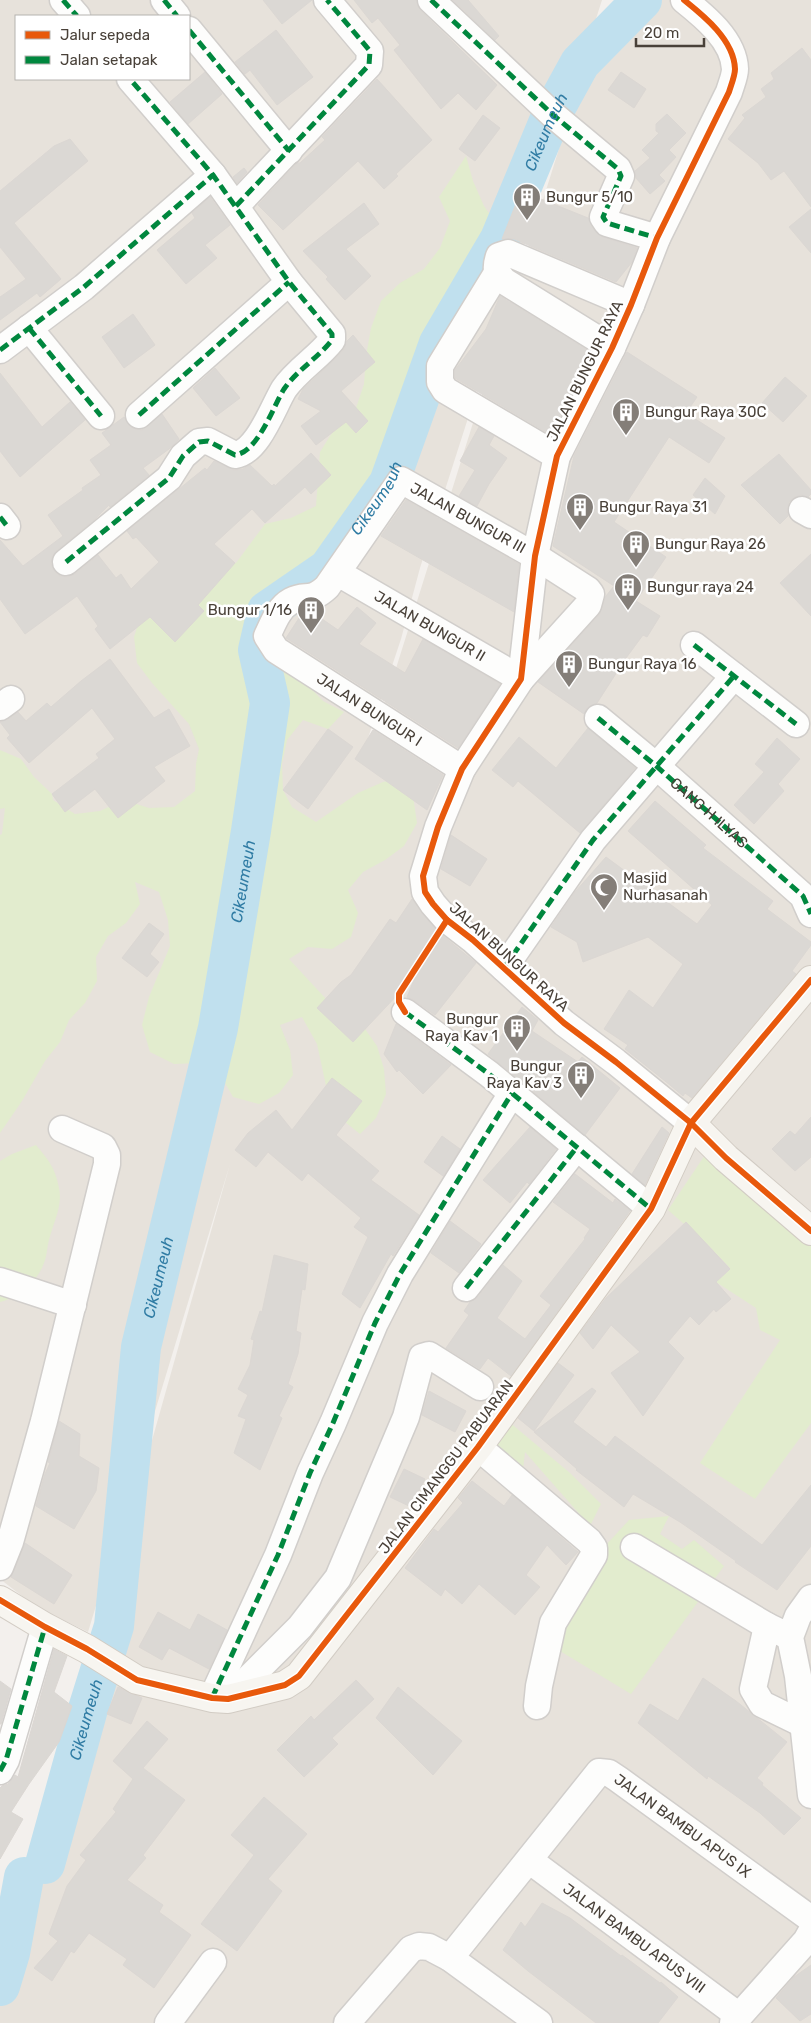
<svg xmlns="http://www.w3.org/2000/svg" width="811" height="2023" viewBox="0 0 811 2023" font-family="Rubik,sans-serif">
<rect width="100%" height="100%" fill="#f3f0ed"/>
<path fill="#e7e2db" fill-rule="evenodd" d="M0 0H602L420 568 401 639 367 741 378 723 387 697 590 50 636 0H811V2023H0V1979L230 1164 88 1632 35 1606 0 1579ZM16 16H189V79H16Z"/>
<g fill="#e2ecce">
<polygon points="466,156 473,181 484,206 511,245 512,269 502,276 459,362 439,376 420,393 418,417 420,444 408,465 386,480 334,570 267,626 299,676 323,701 344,712 328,729 303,720 287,740 282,764 283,790 292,807 316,822 358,793 383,782 410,776 417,823 404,846 385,860 363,872 348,890 358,913 351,937 332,949 308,947 289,959 340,1014 363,1026 377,1046 384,1069 386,1094 376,1118 360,1134 339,1117 328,1095 317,1044 302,1017 280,1025 290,1050 293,1075 279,1093 259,1104 233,1097 220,1074 197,1063 174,1064 150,1052 142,1025 149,997 170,946 168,920 159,892 135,882 140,904 126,923 108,936 96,957 97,981 85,1003 69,1020 60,1042 45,1061 22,1101 0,1133 0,835 2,834 5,808 0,809 0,750 21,759 34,777 52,794 53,800 75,814 100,811 124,800 149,808 174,807 195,791 196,764 199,749 189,724 152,683 137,663 134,637 143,609 215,586 227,562 236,563 265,524 291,518 316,506 320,452 335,428 355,411 364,384 366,356 371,328 381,301 400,283 424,269 440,248 450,221 439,197"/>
<path d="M36 1145C49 1161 55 1167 59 1188 63 1206 53 1223 49 1240 47 1247 47 1256 44 1263 38 1281 18 1298 0 1302V1161L12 1154Z"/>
<polygon points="705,1155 811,1240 811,1423 755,1499 700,1463 780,1340 760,1330 756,1308 716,1282 730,1268 707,1244 668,1210"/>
<polygon points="508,1421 570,1473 601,1504 590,1526 525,1452 522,1477 485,1446"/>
<polygon points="669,1516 660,1534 682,1549 694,1540 724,1566 631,1694 560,1651 570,1584 629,1520"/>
</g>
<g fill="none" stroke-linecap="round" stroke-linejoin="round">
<g stroke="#c0e0ee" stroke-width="40">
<path id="s1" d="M45 1864 88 1709 114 1626 141 1347 218 1028 251 831 270 703 258 650 267 611 328 569 389 483 439 343 500 239 552 114 580 63 642 0"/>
<polyline points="0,1986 10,1953 24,1877"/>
</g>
</g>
<g fill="#dbd8d4" stroke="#dbd7d3">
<polygon points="263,0 312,0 282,24"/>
<polygon points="354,0 416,0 421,11 497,85 476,110 458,93 441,109 394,50 400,45 378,18 372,23"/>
<polygon points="453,0 468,0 499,36 495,40"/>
<polygon points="276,30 313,77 277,105 250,70 245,74 235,62"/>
<polygon points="802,48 811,60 811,207 784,171 771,180 758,163 728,139 745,118 742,115 766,97 761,89 774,79 771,73"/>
<polygon points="205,72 222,94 188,124 170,102"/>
<polygon points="621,72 646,89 634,108 608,90"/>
<polygon points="377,79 432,140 396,174 398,176 384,189 358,161 283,230 258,205 297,163 300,163 325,140 322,137"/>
<polygon points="667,114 686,133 669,150 676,157 659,175 665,181 650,194 636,178 635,171 650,158 642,150 659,133 656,131 656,124"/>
<polygon points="483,115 500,128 475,161 459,149"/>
<polygon points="70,139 88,161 14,223 61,279 40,297 37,293 0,320 0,297 26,279 0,247 0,191 54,146"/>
<polygon points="244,168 247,172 237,183 233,177"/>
<polygon points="521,191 588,218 595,231 603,237 637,248 632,262 616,282 514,239 502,239"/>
<polygon points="210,197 230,225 205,245 217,258 186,284 157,250 195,218 192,213"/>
<polygon points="364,203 379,224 346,249 371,276 345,300 326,279 328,277 303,251"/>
<polygon points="811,209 811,253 789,227"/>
<polygon points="500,296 592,353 551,435 455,378 455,370 486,329"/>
<polygon points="133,314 155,345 124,368 102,337"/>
<polygon points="353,335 375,362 341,391 368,421 356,433 346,422 316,445 301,426 321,411 298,399 303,389 338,356 344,349 347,341"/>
<polygon points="627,352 697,397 686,413 725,438 709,463 669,437 614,522 666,557 636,601 660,616 647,637 643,635 626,658 597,703 587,708 584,714 538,682 599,615 606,596 614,586 553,546 574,456"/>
<polygon points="215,368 240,398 216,416 193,388"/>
<polygon points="0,373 42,427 70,402 85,420 20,477 0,451"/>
<polygon points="785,377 807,396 783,422 762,403"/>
<polygon points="162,414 179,439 169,449 143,468 149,475 110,507 109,505 94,520 56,551 52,557 51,564 54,571 60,576 68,577 75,574 98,555 116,578 121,574 131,589 159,562 136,537 133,539 127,531 205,468 207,470 214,461 234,470 243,469 250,465 272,486 274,484 275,486 311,453 331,475 311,494 305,487 265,523 252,509 214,544 235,563 198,605 204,611 175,642 150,617 110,649 95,629 98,626 77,596 25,634 0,599 0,540 23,566 63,536 48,515 83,490 82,488 101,475 90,460 111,445 102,433 124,417 132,428 142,430"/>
<polygon points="479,427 494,436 489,445 507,458 489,484 477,506 459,496 475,470 460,461"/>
<polygon points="779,454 811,490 811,494 808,497 801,495 795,497 789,502 787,510 788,516 780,524 741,485"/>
<polygon points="705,478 725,496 715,514 693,495"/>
<polygon points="406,500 519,564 514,612 381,536"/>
<polygon points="811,554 811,616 780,583"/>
<polygon points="357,607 376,623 359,644 405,673 423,639 500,684 458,748 286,638 303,612 312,612 338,630"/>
<polygon points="110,659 154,718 169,709 190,746 154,767 165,781 118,818 95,789 65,812 52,794 99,758 96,754 115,739 92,708 29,763 7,738 10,735 0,722 8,719 18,712 26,721 47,703 51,707 81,681"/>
<polygon points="588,728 635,768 580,833 518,781 513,787 492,770 519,737 556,768"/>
<polygon points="328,729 353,747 308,809 283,790"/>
<polygon points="373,730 443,775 427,810 355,759"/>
<polygon points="777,738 800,759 778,784 784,791 754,824 734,805 764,772 755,764"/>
<polygon points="655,801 706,845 703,848 773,901 767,909 811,942 811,945 792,971 796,974 692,1098 685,1093 683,1096 670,1085 625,1049 628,1045 604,1029 629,990 653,1008 683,964 648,937 583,962 577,942 551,927 575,892 606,857 697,924 712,905 628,831"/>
<polygon points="451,835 487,859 470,886 441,869"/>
<polygon points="412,899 436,930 476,963 435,1015 414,1000 407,997 416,975 353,1042 317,1008 341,982 351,975 390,919 396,923"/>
<polygon points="149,923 164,934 150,954 159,962 147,977 122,958"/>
<polygon points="522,1007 538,1020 532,1031 578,1062 582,1057 620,1088 585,1135 488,1054"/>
<polygon points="396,1024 451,1065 423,1094 399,1070 397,1072 384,1054"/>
<polygon points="332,1078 362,1101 336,1135 379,1171 371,1180 419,1215 393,1256 391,1254 360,1308 342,1294 368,1237 354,1227 361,1218 308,1173 302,1181 268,1152 256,1167 235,1150 248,1133 276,1110 292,1130"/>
<polygon points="811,1117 811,1157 795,1171 772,1149 790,1131 795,1135"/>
<polygon points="530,1127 556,1149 529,1184 527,1182 510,1203 483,1180"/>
<polygon points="662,1127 669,1133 645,1185 632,1174"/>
<polygon points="442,1136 460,1149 443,1176 424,1162"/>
<polygon points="575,1174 613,1203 615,1199 630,1211 511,1376 488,1358 480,1369 446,1348 469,1315 464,1311 470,1302 478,1297 503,1265 522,1281 497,1318 525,1339 551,1305 540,1296 585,1239 584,1238 590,1229 553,1202"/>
<polygon points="450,1221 481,1244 459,1273 431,1253"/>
<polygon points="686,1222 730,1269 716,1282 731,1299 716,1312 714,1309 699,1325 690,1316 668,1342 684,1358 643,1416 611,1373 640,1352 611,1325 593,1349 580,1333 606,1298"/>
<polygon points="274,1255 308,1264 305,1290 302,1289 296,1331 301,1333 298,1354 288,1384 293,1387 279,1416 282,1418 260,1470 234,1453 246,1419 238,1416 248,1395 238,1389 250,1365 254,1340 251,1339 260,1311 262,1312"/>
<polygon points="558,1363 574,1375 534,1431 518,1418"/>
<polygon points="592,1388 596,1391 573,1422 606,1447 615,1436 762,1545 811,1485 811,1546 777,1590 735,1562 736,1561 680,1522 633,1494 624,1507 576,1470 577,1469 534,1432"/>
<polygon points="429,1391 466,1411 455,1432 422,1415"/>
<polygon points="59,1421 80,1434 79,1456 99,1468 96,1491 74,1529 36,1506 45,1474 50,1463 48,1462"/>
<polygon points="404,1469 425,1479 411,1507 390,1497"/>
<polygon points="472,1481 504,1506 512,1495 578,1552 566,1565 547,1545 526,1575 540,1587 515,1615 479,1584 462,1604 445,1589 441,1596 405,1568 434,1529 438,1532 463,1503 458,1498"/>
<polygon points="25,1543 72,1575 54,1604 11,1577"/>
<polygon points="158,1612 190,1630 198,1614 227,1630 209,1669 169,1648 162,1660 139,1647"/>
<polygon points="54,1649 67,1656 54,1692 72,1706 59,1742 29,1784 11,1812 23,1819 0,1859 0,1788 2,1786 8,1784 15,1775 18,1777"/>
<polygon points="703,1678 736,1701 787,1742 757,1778 763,1783 762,1785 801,1818 784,1835 760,1813 708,1776 707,1779 638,1723 650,1704 678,1721"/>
<polygon points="356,1680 374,1699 332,1738 338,1744 304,1777 277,1750 311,1716 314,1720"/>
<polygon points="0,1681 11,1689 1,1724 0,1724"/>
<polygon points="118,1687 142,1698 131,1724 107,1714"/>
<polygon points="398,1687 462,1741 433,1775 376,1718"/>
<polygon points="147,1721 168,1739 143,1768 185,1800 143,1855 146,1858 127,1880 163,1905 159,1912 191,1935 154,1988 123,1965 127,1959 89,1933 74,1953 71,1951 52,1981 34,1968 58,1941 49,1934 67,1886 86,1860 80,1855 116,1812 113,1809 133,1779 113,1761"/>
<polygon points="264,1797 307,1834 268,1879 282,1891 237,1951 201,1924 254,1855 231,1835"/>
<polygon points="542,1903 570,1918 621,1956 622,1955 660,1983 661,1982 678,1997 658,2023 596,2023 528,1971 503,1950 521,1922 525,1927"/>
<polygon points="811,1965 811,2014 800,2021 776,1998 794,1977"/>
</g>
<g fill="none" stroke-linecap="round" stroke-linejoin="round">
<g stroke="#d1cecb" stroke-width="29">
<g id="street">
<polyline points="63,0 77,16"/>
<polyline points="164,0 177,16"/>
<polyline points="431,0 552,114 618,169 621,176 603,217 607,223 657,238"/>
<path d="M684 0C704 16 734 40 735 69 735 76 731 85 729 92L657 238 631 305 612 348 557 456 535 556 521 679 462 769 438 827 423 876 425 892 433 904 447 920 473 940 564 1023 616 1062 691 1123"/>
<polyline points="189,30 289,151"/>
<polyline points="236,206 369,65 370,51 327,0"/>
<polyline points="497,273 440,366 440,382 445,390 557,456"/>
<polyline points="29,328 101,416"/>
<path d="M612 348 504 281C496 272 495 268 499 256L508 253 631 305"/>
<polyline points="0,350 84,287 213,175"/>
<polyline points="139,415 289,282"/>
<polyline points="802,510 811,515"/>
<polyline points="0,517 7,526"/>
<path d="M66 562 169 478 183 456 199 442 208 441 235 455C258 452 273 407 284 389 297 370 318 358 332 340V334L289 282 213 175 130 79"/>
<path id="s2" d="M338 573 521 679 588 605 591 594 588 590 535 556 401 480 327 587C310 603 306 593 291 601 278 608 273 624 267 636L276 650 462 769"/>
<polyline points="694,645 796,724"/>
<polyline points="0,707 11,699"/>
<path id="s3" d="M598 718 655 765 803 896 811 914"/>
<polyline points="504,968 593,840 734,676"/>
<polyline points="405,1012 489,1074 651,1209"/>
<polyline points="0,1281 73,1305"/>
<polyline points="466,1288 577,1147"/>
<polyline points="478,1447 589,1541 594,1548 594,1555 553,1623 539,1686 537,1706"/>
<polyline points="634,1547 767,1626 790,1637"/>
<polyline points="0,1567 10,1542 44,1421 107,1164 107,1155 103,1147 62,1129"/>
<polyline points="811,1598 798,1616 790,1637 798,1676 811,1795"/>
<polyline points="767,1626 753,1689 762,1704 803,1724"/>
<polyline points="212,1698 278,1555 310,1473 333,1423 375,1323 400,1274 512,1093"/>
<polyline points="228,1699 300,1627 338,1578 406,1417 422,1357 429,1355 480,1387"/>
<polyline points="0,1771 6,1760 45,1627"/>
<path id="s4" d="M529 1860 739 2016"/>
<path id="s5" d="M450 1958 599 1772 609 1773 618 1779 811 1919"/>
<polyline points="168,2023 213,1962"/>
<polyline points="347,2023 411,1949 419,1946 429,1947 450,1958 539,2023"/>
<polyline points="733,2023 806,1941 811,1932"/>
</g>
</g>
<g stroke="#d2ccc4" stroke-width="30">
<g id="secondary">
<polyline points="691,1123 726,1158 811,1231"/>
<polyline points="0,1600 45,1627 87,1649 137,1680 212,1698 228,1699 285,1685 299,1676 478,1447 651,1209 691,1123 811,980"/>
</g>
</g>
<use href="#street" stroke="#fdfdfc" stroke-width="26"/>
<use href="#secondary" stroke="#f7f5f0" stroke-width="28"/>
<g stroke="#00873e" stroke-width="5" stroke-dasharray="10 5" stroke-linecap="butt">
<polyline points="63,0 77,16"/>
<polyline points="164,0 177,16"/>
<polyline points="431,0 552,114 618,169 621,176 603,217 607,223 657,238"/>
<polyline points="189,30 289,151"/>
<polyline points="236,206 369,65 370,51 327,0"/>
<polyline points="29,328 101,416"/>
<polyline points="0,350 84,287 213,175"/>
<polyline points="139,415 289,282"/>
<polyline points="0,517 7,526"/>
<path d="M66 562 169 478 183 456 199 442 208 441 235 455C258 452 273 407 284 389 297 370 318 358 332 340V334L289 282 213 175 130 79"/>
<polyline points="694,645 796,724"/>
<polyline points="598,718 655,765 803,896 811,914"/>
<polyline points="504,968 593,840 734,676"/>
<polyline points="405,1012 489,1074 651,1209"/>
<polyline points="466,1288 577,1147"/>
<polyline points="212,1698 278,1555 310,1473 333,1423 375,1323 400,1274 512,1093"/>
<polyline points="0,1771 6,1760 45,1627"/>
</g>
<g stroke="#fff" stroke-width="9">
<g id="cycleway">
<path d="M684 0C704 16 734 40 735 69 735 76 731 85 729 92L657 238 631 305 612 348 557 456 535 556 521 679 462 769 438 827 423 876 425 892 433 904 447 920 473 940 564 1023 616 1062 691 1123 726 1158 811 1231"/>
<polyline points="405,1012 399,1002 399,994 447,920"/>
<polyline points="0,1600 45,1627 87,1649 137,1680 212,1698 228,1699 285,1685 299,1676 478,1447 651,1209 691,1123 811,980"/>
</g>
</g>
<use href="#cycleway" stroke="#e8590c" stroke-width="6"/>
</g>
<defs>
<g id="building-pin" transform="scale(1.4375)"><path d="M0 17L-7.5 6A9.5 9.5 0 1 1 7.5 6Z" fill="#847e78" stroke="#fff"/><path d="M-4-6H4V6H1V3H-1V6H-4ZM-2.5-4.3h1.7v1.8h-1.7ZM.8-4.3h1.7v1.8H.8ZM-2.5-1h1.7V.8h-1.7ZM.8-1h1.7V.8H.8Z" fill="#fff"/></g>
<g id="mosque-pin" transform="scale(1.4375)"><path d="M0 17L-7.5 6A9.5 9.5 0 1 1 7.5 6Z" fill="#847e78" stroke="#fff"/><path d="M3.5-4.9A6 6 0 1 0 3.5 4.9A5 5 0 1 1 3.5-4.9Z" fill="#fff"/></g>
</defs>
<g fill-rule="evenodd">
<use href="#building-pin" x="527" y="197"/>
<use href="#building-pin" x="626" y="412"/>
<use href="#building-pin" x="580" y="507"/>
<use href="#building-pin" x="636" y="544"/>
<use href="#building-pin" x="628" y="587"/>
<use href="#building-pin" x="311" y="610"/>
<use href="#building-pin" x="569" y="664"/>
<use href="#mosque-pin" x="604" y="887"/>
<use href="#building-pin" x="517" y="1028"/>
<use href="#building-pin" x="581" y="1075"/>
</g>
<g text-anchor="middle" stroke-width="5" stroke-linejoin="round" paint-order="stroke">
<g font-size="15" fill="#494139" stroke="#fff" text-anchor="start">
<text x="546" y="202">Bungur 5/10</text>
<text x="645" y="417">Bungur Raya 30C</text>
<text x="599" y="512">Bungur Raya 31</text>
<text x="655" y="549">Bungur Raya 26</text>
<text x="647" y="592">Bungur raya 24</text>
<text x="292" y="615" text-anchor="end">Bungur 1/16</text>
<text x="588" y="669">Bungur Raya 16</text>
<text x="623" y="883">Masjid<tspan x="623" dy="17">Nurhasanah</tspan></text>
<text x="498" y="1024" text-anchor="end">Bungur<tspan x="498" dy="17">Raya Kav 1</tspan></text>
<text x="562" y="1071" text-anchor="end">Bungur<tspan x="562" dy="17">Raya Kav 3</tspan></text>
</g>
<g font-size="15" fill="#494139" stroke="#fff">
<text transform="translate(585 371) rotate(-64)" y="5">JALAN BUNGUR RAYA</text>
<text transform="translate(468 518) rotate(29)" y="5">JALAN BUNGUR III</text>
<text dy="5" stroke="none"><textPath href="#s2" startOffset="106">JALAN BUNGUR II</textPath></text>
<text dy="5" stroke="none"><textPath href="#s2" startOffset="885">JALAN BUNGUR I</textPath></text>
<text dy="5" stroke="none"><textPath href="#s3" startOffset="146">GANG H ILYAS</textPath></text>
<text transform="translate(509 957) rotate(42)" y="5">JALAN BUNGUR RAYA</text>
<text transform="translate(446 1467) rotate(-53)" y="5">JALAN CIMANGGU PABUARAN</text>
<text dy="5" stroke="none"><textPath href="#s5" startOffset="339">JALAN BAMBU APUS IX</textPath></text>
<text dy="5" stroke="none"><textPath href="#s4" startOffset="131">JALAN BAMBU APUS VIII</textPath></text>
</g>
<g font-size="16" font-style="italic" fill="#307ca4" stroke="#fff">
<text dy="6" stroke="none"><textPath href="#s1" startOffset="1845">Cikeumeuh</textPath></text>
<text dy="6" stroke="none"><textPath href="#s1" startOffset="1440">Cikeumeuh</textPath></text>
<text dy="6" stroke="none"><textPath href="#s1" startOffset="1005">Cikeumeuh</textPath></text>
<text dy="6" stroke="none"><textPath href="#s1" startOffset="600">Cikeumeuh</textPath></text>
<text dy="6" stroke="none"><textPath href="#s1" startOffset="150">Cikeumeuh</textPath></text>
</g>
</g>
<rect x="15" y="15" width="175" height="65" fill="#ffffff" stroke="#b6b3b0"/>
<rect x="25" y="31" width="25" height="8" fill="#e8590c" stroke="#b6b3b0"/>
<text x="60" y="40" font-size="15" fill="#494139">Jalur sepeda</text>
<rect x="25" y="56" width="25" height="8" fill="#00873e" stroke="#b6b3b0"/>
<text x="60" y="65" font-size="15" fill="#494139">Jalan setapak</text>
<path d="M636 38v8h68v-8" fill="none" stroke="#494139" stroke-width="2.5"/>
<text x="644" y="38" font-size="15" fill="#494139" stroke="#ffffff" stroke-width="4" paint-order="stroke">20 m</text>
</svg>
